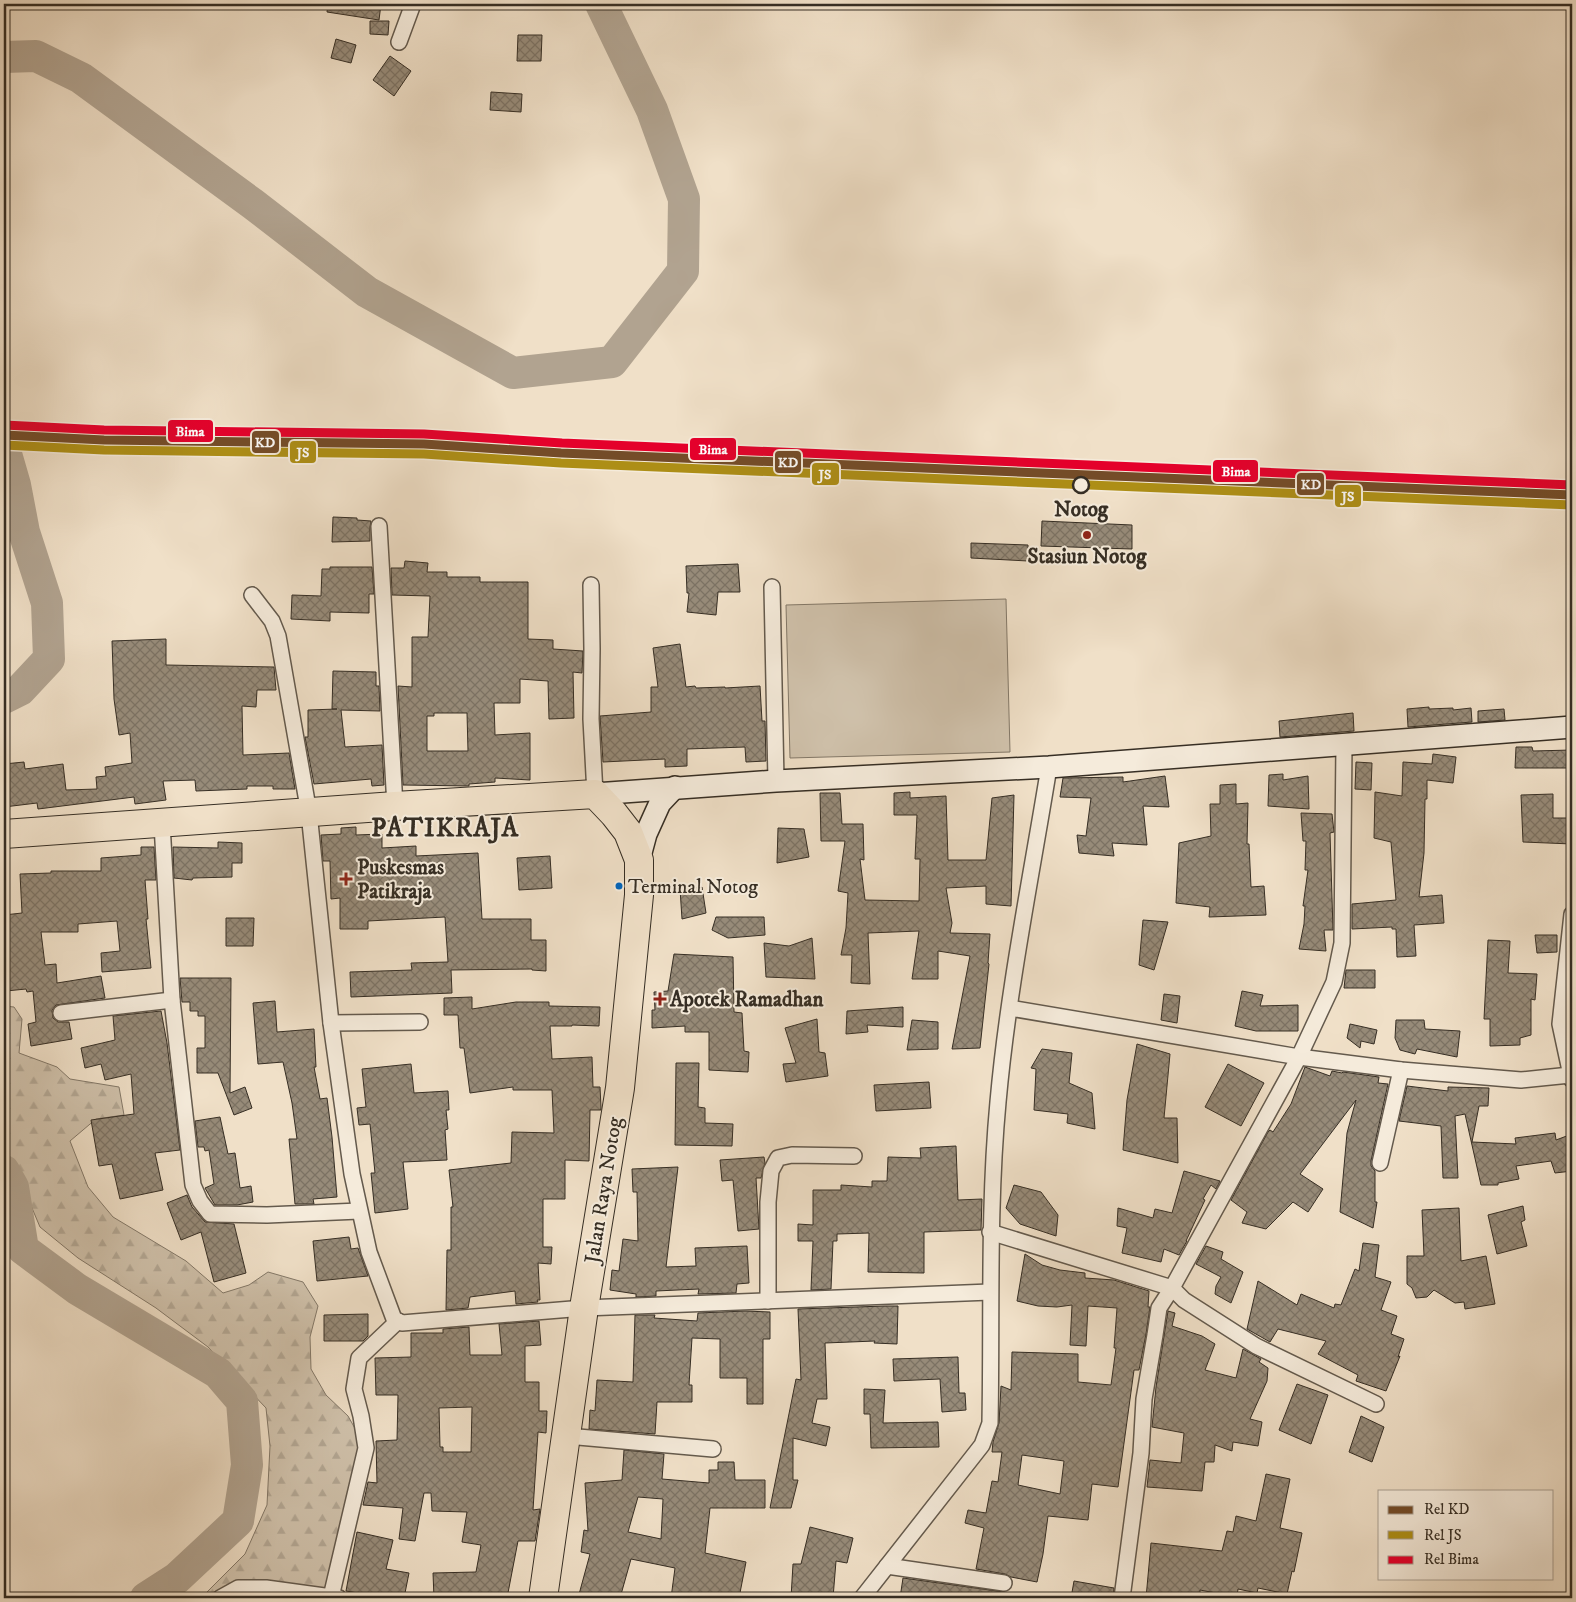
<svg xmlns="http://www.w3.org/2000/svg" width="1576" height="1602" viewBox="0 0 1576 1602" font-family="'IM FELL DW Pica',serif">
<defs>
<pattern id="forest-firs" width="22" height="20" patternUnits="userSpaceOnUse" patternTransform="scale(1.25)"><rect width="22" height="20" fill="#d0c2ac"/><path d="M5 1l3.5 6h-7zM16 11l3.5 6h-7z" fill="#b3a794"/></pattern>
<pattern id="building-cross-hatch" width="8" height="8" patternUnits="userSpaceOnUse" patternTransform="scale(1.25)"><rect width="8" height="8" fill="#978b79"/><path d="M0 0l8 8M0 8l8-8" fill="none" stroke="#7c7263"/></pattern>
</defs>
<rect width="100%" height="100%" fill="#f0e0c8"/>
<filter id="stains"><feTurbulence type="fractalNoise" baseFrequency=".004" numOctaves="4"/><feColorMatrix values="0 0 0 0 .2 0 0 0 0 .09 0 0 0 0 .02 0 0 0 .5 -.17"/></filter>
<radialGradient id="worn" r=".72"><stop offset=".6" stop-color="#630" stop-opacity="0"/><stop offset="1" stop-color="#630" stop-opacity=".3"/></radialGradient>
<polygon fill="url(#forest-firs)" stroke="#837868" points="4,1006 14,1007 22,1019 19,1053 57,1067 70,1079 119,1087 124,1115 96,1119 70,1141 88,1187 113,1217 186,1261 223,1293 249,1285 268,1272 303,1282 318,1306 310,1337 311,1369 326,1395 348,1416 366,1448 331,1597 266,1588 264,1598 201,1598 245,1554 267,1505 270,1446 266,1408 208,1347 156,1308 78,1258 40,1227 21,1182 4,1153"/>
<polygon fill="#d0c2ac" stroke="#837868" points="1006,599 1010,752 790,758 786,605"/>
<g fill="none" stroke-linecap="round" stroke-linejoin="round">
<g stroke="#b1a390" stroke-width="32">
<polyline points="4,57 36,56 81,78 253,204 367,292 513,373 612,362 683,271 684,199 652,110 601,4"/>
<polyline points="4,447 15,485 24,532 47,603 49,659 20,690 4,698"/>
<polyline points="4,1171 13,1187 23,1249 77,1289 218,1373 242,1401 247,1465 238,1521 177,1578 146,1598"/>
</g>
</g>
<g fill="url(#building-cross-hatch)" stroke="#362e24" fill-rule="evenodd">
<polygon points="328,4 381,4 379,20 327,12"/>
<polygon points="370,21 389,21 388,35 370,34"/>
<polygon points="518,35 542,35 541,61 517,61"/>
<polygon points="336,39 356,45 351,63 331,58"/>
<polygon points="390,56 411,71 394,96 373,80"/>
<polygon points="491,92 522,94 521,112 490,110"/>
<polygon points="333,517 357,518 357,520 371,521 370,527 370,541 332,542"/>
<polygon points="1042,521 1132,525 1132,549 1041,546"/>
<polygon points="971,543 1028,545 1028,561 971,558"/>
<path d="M405 561 428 563 427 572H447V577H480V582H528V639L553 640V649L583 651 582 673 573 672 574 718 549 719 548 681 520 679V703H494L495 735 530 733V780L495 778V782L469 784V786L403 785 398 686 412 687V637H428L430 596 392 595 391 568H404ZM434 713H467L468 751H427V716H434Z"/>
<polygon points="738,564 740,592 718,592 716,615 687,612 689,593 687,593 686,566"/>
<polygon points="330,567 372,567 374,594 369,594 369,613 330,612 330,621 291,619 292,595 321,596 322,569 330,569"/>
<polygon points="166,639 166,665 274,667 276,690 257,690 256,707 242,706 243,755 289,753 295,789 273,789 273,786 247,786 247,789 196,791 195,780 163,781 166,800 135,804 134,797 38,809 37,803 4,807 4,764 24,762 25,769 63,764 66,790 97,789 96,777 106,776 105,767 132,763 130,733 119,735 114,699 112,641"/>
<polygon points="680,644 686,687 695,686 696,688 725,687 725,688 760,686 762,721 765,721 766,761 746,762 745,747 687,749 687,766 665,767 665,759 603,762 600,716 651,712 651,687 658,687 653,648"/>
<polygon points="333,671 376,672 376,686 379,686 380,711 341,710 345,747 382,745 384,785 372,786 371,779 314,784 305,737 308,737 308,710 337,709 332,709"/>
<polygon points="1429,707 1429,709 1453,708 1453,710 1471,708 1472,722 1408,727 1407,709"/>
<polygon points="1504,709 1505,720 1478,722 1478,711"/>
<polygon points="1353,713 1354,731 1280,737 1279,721"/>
<polygon points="1516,747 1532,747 1533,751 1572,750 1572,768 1515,768"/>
<polygon points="1433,754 1456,757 1453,783 1427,780 1427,799 1425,799 1424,853 1419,897 1442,895 1444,923 1414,925 1416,956 1397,957 1396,929 1392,929 1392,927 1352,929 1352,904 1396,900 1391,842 1374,838 1375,792 1402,796 1403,762 1432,764"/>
<polygon points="1356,762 1372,763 1371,790 1355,789"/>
<polygon points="1283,774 1283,780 1308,776 1309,809 1268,806 1269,775"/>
<polygon points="1165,776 1169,807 1143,806 1147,845 1112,843 1114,856 1079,853 1077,835 1086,836 1091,798 1060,797 1063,778 1123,777 1123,782"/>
<polygon points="1236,784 1236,804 1248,803 1247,844 1249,844 1251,887 1264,886 1266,915 1209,917 1210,907 1176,903 1179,843 1211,836 1210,804 1220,804 1220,785"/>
<polygon points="910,792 910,798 946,796 948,860 986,860 992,798 1014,795 1011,906 986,904 986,886 946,888 952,923 950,933 990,934 988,963 989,964 980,1048 952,1049 970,956 938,951 938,979 912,979 919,931 868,933 870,984 851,983 852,955 841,955 846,928 848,893 838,891 845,841 821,841 820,793 840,793 842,824 863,824 864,860 860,859 865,900 919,901 920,859 915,859 917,815 894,815 894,793"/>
<polygon points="1553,794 1553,818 1572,818 1572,844 1523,842 1521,795"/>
<polygon points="1301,813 1332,814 1334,832 1330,833 1333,930 1324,930 1326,951 1299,949 1304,924 1305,906 1303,906 1308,870 1305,870 1306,841 1303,841"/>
<polygon points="356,827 356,835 382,834 382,848 416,846 416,856 478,853 482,919 531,919 531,940 546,940 546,971 532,970 532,969 451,970 452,993 351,997 350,972 412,970 411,963 448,962 445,917 368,921 368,929 340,929 340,898 331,899 330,861 323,861 321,835 341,834 341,828"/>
<polygon points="778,828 804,829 809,857 777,863"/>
<polygon points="218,842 242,843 242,863 232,863 232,877 193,878 192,880 174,878 173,847 218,848"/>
<polygon points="141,847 154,847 156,880 145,880 148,919 146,919 151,968 102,972 101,953 120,951 117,921 78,924 78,932 41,932 45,965 56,964 57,983 101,976 105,998 56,1005 52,1010 53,1018 58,1022 69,1022 72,1039 31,1046 28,1024 36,1022 33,991 27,992 26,989 6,991 4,966 4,915 22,913 20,874 51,873 51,871 101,871 101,858 141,855"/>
<polygon points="550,856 552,888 519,890 517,858"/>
<polygon points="702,887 706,913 682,919 680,889"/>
<polygon points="716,917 764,917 765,935 728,938 712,930"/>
<polygon points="226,918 254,918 253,946 226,946"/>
<polygon points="1143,920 1168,922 1154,970 1139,965"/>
<polygon points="1535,935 1557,935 1557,952 1537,953"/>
<polygon points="812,938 815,979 766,977 764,943 789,946"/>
<polygon points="1488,940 1510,941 1508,973 1537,974 1535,1000 1531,999 1531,1035 1520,1038 1520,1045 1490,1046 1490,1019 1484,1019"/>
<polygon points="674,954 733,957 734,1012 742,1013 744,1051 749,1052 748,1072 709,1070 709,1032 685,1032 685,1026 652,1028 652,1010 655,1010 654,992 668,991"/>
<polygon points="1346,970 1375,970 1375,988 1344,988"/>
<polygon points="180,978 231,978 230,1093 245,1087 252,1108 234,1115 218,1073 197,1073 197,1048 205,1048 205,1016 198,1016 198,1011 190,1011 190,1002 182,1002"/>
<polygon points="1242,991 1263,995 1260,1006 1298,1005 1298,1031 1256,1031 1235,1026"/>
<polygon points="1164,994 1180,996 1177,1023 1161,1020"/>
<polygon points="472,997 472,1009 516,1002 549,1002 549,1006 600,1007 599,1026 572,1025 572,1026 550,1026 552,1059 592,1057 593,1087 600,1087 601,1107 601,1110 590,1110 589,1161 565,1160 565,1199 543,1199 543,1247 552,1247 551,1264 538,1263 540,1300 537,1300 538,1302 516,1304 515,1291 470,1297 468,1308 446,1310 447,1250 451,1250 451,1207 453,1207 449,1170 511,1163 512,1132 554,1133 552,1090 513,1090 513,1087 470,1093 464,1048 460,1048 458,1015 444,1015 444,998"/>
<polygon points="275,1001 277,1032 314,1029 316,1067 314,1067 320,1099 327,1098 332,1137 337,1197 313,1199 314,1204 295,1204 289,1139 297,1139 292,1103 283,1062 258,1064 253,1003"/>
<polygon points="903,1007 903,1027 867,1025 868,1032 846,1034 847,1011"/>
<polygon points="161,1011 167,1043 180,1150 155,1153 163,1190 120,1199 112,1164 99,1166 91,1120 134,1114 131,1074 105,1080 101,1064 85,1068 81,1048 115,1040 113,1016"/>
<polygon points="817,1019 819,1052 825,1053 828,1076 786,1082 783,1064 796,1063 785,1028"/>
<polygon points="912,1020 938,1022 938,1049 907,1050"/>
<polygon points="1396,1020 1424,1020 1425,1029 1460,1031 1457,1057 1417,1049 1415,1054 1400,1050 1395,1038"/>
<polygon points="1350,1024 1377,1030 1374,1044 1361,1041 1360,1048 1347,1038"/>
<polygon points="1137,1044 1170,1054 1164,1118 1177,1118 1178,1163 1123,1150 1127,1100"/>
<polygon points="1042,1049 1072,1053 1069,1083 1092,1093 1095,1129 1067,1123 1068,1114 1034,1110 1036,1069 1031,1068"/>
<polygon points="676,1063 699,1063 698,1107 705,1108 705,1123 733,1124 732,1146 675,1145"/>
<polygon points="411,1064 414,1093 448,1091 449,1110 446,1110 448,1129 445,1130 447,1160 403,1162 408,1209 375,1213 371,1173 375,1173 370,1124 359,1125 357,1108 366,1107 362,1069"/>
<polygon points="1228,1064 1264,1083 1241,1126 1205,1107"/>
<polygon points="1305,1067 1330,1076 1332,1071 1342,1073 1343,1072 1379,1077 1378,1083 1388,1084 1371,1161 1371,1166 1375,1171 1375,1202 1377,1202 1373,1228 1340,1212 1347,1133 1356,1100 1300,1174 1323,1189 1308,1212 1293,1202 1266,1229 1242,1223 1247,1212 1231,1200 1268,1132 1270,1130 1273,1132 1291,1104"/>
<polygon points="929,1082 931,1108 876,1111 874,1085"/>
<polygon points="1407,1086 1448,1091 1448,1087 1489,1088 1488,1106 1479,1106 1472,1142 1516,1144 1515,1138 1555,1133 1556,1140 1572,1134 1572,1171 1555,1173 1551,1161 1516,1166 1519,1179 1498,1183 1498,1185 1481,1185 1465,1114 1455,1116 1458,1178 1443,1178 1441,1126 1399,1121"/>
<polygon points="220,1117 228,1154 235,1153 240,1188 251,1186 253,1202 237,1205 215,1205 205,1188 214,1184 209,1150 205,1151 204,1147 198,1147 195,1121"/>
<polygon points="956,1146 958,1200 982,1199 981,1230 924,1232 924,1273 868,1272 869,1233 837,1234 837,1241 833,1241 831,1289 811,1290 813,1241 798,1241 798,1224 813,1225 813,1190 841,1190 841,1185 872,1187 872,1181 887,1181 888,1157 921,1158 920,1148"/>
<polygon points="764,1157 765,1163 761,1178 756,1178 759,1229 738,1231 733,1180 722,1181 720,1160"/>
<polygon points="678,1167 666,1267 696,1266 695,1248 747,1246 749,1283 737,1284 736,1293 698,1294 699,1289 656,1291 656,1296 636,1297 636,1294 610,1290 612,1270 619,1271 623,1239 638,1241 637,1192 633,1192 632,1169"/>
<polygon points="1184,1171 1220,1181 1216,1189 1211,1185 1203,1199 1205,1200 1186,1241 1187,1241 1179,1255 1164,1249 1161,1262 1122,1253 1127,1228 1117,1226 1118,1208 1153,1218 1155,1209 1172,1213"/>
<polygon points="1014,1185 1041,1192 1058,1215 1056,1236 1020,1224 1006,1208"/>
<polygon points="187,1195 192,1207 205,1222 234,1224 246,1273 214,1282 201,1232 181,1240 167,1203"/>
<polygon points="1523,1206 1525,1220 1521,1222 1527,1246 1497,1254 1488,1215"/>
<polygon points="1459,1208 1461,1261 1486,1256 1495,1304 1465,1309 1464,1302 1455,1303 1434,1290 1427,1297 1416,1298 1412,1288 1407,1284 1407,1256 1424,1256 1422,1210"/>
<polygon points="349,1237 351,1249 358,1248 368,1276 317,1281 313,1241"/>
<polygon points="1363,1243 1379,1245 1375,1277 1391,1282 1381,1310 1397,1316 1391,1334 1404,1339 1398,1357 1400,1356 1386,1391 1356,1381 1358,1375 1318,1354 1326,1341 1278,1329 1270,1342 1247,1329 1258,1281 1297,1305 1301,1294 1334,1308 1335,1304 1341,1305 1355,1269 1359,1271"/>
<polygon points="1206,1246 1223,1252 1221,1259 1243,1272 1231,1303 1215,1294 1216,1286 1221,1277 1196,1264"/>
<path d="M1025 1254 1042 1265 1060 1270 1085 1273V1278L1114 1280 1149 1291 1148 1307H1150L1146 1334 1139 1370H1134L1118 1487 1092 1484 1088 1520 1048 1516 1043 1554 1037 1582 1011 1577 1005 1574 976 1569 984 1528 965 1523 968 1510 986 1513 992 1481 998 1482 1002 1452H992L993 1442 999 1423 1001 1386 1011 1390 1012 1352 1078 1354V1382L1111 1385 1116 1348H1114L1117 1308 1088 1306 1086 1346 1070 1345 1072 1305 1057 1307 1038 1306 1017 1301ZM1022 1455 1064 1461 1060 1494 1018 1485Z"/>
<polygon points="885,1306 898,1306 897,1344 874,1343 875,1341 825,1343 827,1399 817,1399 812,1423 830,1427 826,1446 793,1438 793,1480 798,1480 791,1508 770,1508 796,1379 801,1380 798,1309"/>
<polygon points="745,1311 770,1312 770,1339 763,1339 763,1404 747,1404 747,1378 720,1378 720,1339 692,1338 689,1385 692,1385 692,1402 657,1402 655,1434 589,1429 590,1410 595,1411 597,1380 633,1382 635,1315 655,1315 654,1318 697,1321 698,1313"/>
<polygon points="1168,1311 1175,1313 1172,1326 1202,1336 1215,1344 1205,1370 1236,1378 1243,1349 1261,1359 1259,1362 1268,1368 1267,1381 1250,1419 1262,1422 1258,1446 1233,1442 1232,1451 1215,1445 1214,1462 1205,1462 1202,1491 1147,1487 1150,1460 1181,1463 1184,1433 1152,1427 1156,1387"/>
<polygon points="368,1314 368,1336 363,1341 324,1341 324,1315"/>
<path d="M539 1321 541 1345 525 1346V1382H539V1411H547L546 1433 538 1432 533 1510 540 1509 535 1541H518L507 1598H434L433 1573 476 1572 481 1545 462 1542 467 1512 432 1511 431 1493H424L415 1541 399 1539 403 1508 363 1505 368 1482 377 1483 376 1441 397 1440 398 1395H376L375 1358 411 1357V1333H443V1329L469 1327 470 1355H502L499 1324ZM472 1407 471 1452H443V1447H440L439 1408Z"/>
<polygon points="958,1357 959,1393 965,1393 966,1410 942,1412 940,1379 894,1381 893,1359"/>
<polygon points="1297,1384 1328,1395 1311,1444 1279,1430"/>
<polygon points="864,1389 885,1390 883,1423 938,1422 939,1447 871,1448 870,1414 864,1414"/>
<polygon points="1361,1416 1384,1427 1372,1462 1349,1452"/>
<path d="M624 1450 664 1454 662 1479 709 1483V1470H718V1462H734L735 1480H765V1508H710L705 1553 746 1562 739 1598H671L675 1568 631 1559 620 1598H578L590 1554 581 1552 584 1530 588 1531 585 1483 622 1480ZM638 1497 663 1499 661 1539 628 1532Z"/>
<polygon points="1266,1474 1290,1479 1280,1528 1302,1533 1294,1572 1292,1571 1287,1594 1258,1588 1257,1593 1238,1589 1237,1597 1200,1590 1200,1598 1146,1598 1151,1543 1222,1551 1227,1531 1233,1532 1236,1516 1256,1521"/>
<polygon points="810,1527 853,1538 847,1563 836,1561 833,1598 791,1598 793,1564 801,1564"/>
<polygon points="357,1532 393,1540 386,1569 409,1573 404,1598 388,1598 346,1591"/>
<polygon points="903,1578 1004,1592 1004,1598 900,1598"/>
<polygon points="1074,1581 1114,1588 1113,1598 1071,1598"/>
</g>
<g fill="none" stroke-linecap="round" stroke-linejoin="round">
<g stroke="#645a4d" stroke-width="18">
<g id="street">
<polyline points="399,42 413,4"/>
<polyline points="379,526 395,806"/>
<polyline points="591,585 592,649 591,719 595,794"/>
<polyline points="772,587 776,781"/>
<polyline points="252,595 272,621 278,636 309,813 331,1023 352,1174 369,1252 394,1319 402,1323 584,1308 990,1292"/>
<polyline points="162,824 172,1000 193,1185 200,1201 210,1214 267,1215 359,1211"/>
<polyline points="1572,914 1560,1024 1572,1080"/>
<polyline points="1010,1008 1299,1057 1401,1070 1521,1080 1570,1075"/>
<polyline points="61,1013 172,1000"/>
<polyline points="331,1023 420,1022"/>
<polyline points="1380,1163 1401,1070"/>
<polyline points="990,1232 1172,1288 1184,1300 1256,1346 1376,1404"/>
<polyline points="768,1301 768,1202 771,1171 778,1158 792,1155 854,1156"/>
<polyline points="567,1436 713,1449"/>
<polyline points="887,1566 1004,1583"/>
<polyline points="331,1597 366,1448 361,1416 354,1389 359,1358 398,1321"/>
<polyline points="220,1598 238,1588 266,1588 339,1598"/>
<path d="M862 1598 982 1445 990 1423C992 1316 988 1209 998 1102 1008 990 1031 878 1049 767"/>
<polyline points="1122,1598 1141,1453 1144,1399 1155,1335 1159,1308 1172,1288 1299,1057 1334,982 1342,943 1344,745"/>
</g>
</g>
<g stroke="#362e24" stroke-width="24">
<g id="secondary">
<polyline points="595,794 776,781 1049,767 1572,727"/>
<polyline points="639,860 646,834 660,803 675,787"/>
</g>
</g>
<g stroke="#362e24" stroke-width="30">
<polyline id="highway" points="4,834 395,806 595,794 614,814 628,832 639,860 639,895 620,1088 584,1308 543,1598"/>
</g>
<use href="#street" stroke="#f5ebdb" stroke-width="15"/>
<use href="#secondary" stroke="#f5ebdb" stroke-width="21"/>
<use href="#highway" stroke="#f0e0c8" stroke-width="28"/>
<g stroke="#f5ebdb" stroke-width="12">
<polyline id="rail-1" points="4,435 104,440 424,444 561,453 1572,495"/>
</g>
<g stroke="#f5ebdb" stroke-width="12">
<polyline id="rail-2" points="4,445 104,450 424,454 561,463 1572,505"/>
</g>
<g stroke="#f5ebdb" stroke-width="12">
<polyline id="rail-3" points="4,425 104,430 424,434 562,443 1572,485"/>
</g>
<use href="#rail-1" stroke="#744c28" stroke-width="9"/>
<use href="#rail-2" stroke="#ad8e16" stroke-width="9"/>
<use href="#rail-3" stroke="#e4002b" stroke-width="9"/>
</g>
<circle fill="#f5ebdb" stroke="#362e24" stroke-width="2.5" cx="1081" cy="485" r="8"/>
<g fill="#8f2418" stroke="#f5ebdb" stroke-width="2">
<circle cx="1087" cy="535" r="5"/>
<path d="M343.5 871.5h5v5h5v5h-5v5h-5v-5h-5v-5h5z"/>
<path d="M657.5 991.5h5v5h5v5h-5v5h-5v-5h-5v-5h5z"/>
</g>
<circle fill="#0065bd" stroke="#f5ebdb" stroke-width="2" cx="619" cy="886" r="4.5"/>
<g text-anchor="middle" stroke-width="4" stroke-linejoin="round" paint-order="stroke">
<g font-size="20" fill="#362e24" stroke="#f5ebdb" text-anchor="start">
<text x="628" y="893">Terminal Notog</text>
</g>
<g font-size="21" font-weight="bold" fill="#362e24" stroke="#f5ebdb">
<text x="1081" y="516">Notog</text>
</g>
<g font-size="21" font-weight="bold" fill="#362e24" stroke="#f5ebdb" text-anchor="start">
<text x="1087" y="563" text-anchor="middle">Stasiun Notog</text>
<text x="357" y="874">Puskesmas<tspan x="357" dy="24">Patikraja</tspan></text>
<text x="670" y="1006">Apotek Ramadhan</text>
</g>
<g font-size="21" fill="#362e24" stroke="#f5ebdb">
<text transform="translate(603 1190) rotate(-81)" y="7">Jalan Raya Notog</text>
</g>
<g font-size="26" font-weight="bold" letter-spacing="1" fill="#362e24" stroke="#f5ebdb">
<text x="445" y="836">PATIKRAJA</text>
</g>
</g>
<g stroke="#f5ebdb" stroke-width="2">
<rect x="167" y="419" width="47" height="24" rx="5" fill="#e4002b"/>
<rect x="251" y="430" width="29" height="24" rx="5" fill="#744c28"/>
<rect x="689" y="437" width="48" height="24" rx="5" fill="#e4002b"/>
<rect x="289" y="440" width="28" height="24" rx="5" fill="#ad8e16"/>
<rect x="774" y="450" width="28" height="24" rx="5" fill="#744c28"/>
<rect x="1212" y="459" width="47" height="24" rx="5" fill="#e4002b"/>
<rect x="811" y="462" width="29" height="24" rx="5" fill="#ad8e16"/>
<rect x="1296" y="472" width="29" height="24" rx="5" fill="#744c28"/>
<rect x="1334" y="484" width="28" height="24" rx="5" fill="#ad8e16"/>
</g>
<g font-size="14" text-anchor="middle" font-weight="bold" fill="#fff">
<text x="190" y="436">Bima</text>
<text x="265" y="447">KD</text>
<text x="713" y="454">Bima</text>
<text x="303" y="457">JS</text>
<text x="788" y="467">KD</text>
<text x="1236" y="476">Bima</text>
<text x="825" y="479">JS</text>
<text x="1311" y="489">KD</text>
<text x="1348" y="501">JS</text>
</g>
<rect width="1576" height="1602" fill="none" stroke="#f0e0c8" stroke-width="20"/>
<rect x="5" y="5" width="1566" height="1592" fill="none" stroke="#362e24" stroke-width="2.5"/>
<rect x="10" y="10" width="1556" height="1582" fill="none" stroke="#362e24"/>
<rect x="1378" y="1490" width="175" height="90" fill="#f5ebdb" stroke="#a99f92"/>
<rect x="1388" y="1506" width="25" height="8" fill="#744c28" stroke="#a99f92"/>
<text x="1424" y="1514" font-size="15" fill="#362e24">Rel KD</text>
<rect x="1388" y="1531" width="25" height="8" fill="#ad8e16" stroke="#a99f92"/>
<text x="1424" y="1540" font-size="15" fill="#362e24">Rel JS</text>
<rect x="1388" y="1556" width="25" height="8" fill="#e4002b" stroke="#a99f92"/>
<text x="1424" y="1564" font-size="15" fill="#362e24">Rel Bima</text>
<rect width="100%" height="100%" filter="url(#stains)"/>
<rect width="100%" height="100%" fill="url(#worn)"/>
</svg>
